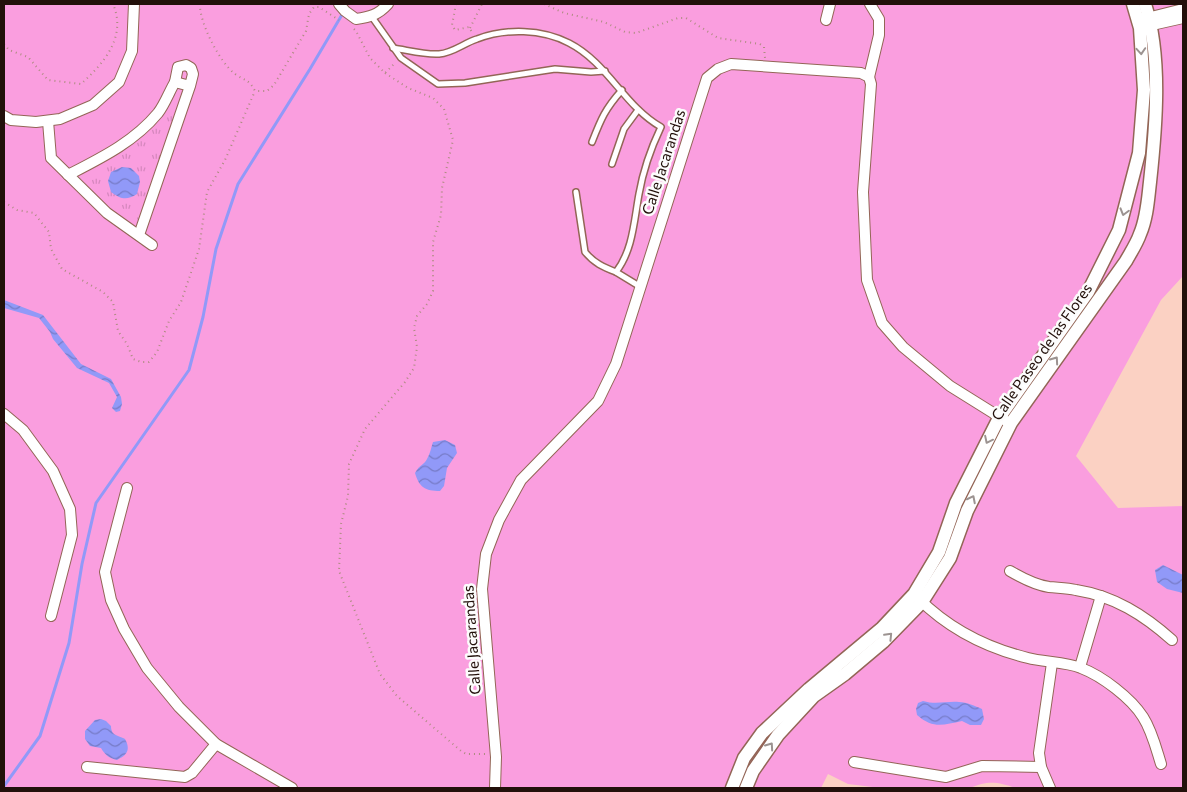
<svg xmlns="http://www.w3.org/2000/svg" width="1187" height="792" viewBox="0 0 1187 792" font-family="Commissioner,sans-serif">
<defs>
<pattern id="park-tufts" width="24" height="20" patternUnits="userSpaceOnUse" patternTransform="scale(1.25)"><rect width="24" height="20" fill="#fa9edf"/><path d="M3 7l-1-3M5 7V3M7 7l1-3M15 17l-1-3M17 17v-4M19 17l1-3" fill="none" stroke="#d687be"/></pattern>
<pattern id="water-waves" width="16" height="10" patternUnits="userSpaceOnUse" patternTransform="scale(1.25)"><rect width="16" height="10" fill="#9199f8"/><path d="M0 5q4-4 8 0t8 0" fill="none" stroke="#767bc7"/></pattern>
</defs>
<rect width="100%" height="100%" fill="#fbd1c3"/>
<path fill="#fa9edf" d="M4 4H1183V276L1161 300 1076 456 1118 508 1183 506V788H1016C998 782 988 780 970 788H881L848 784 828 774 821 788H4Z"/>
<polygon fill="url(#park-tufts)" points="182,88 183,93 141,217 136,221 130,222 122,218 86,185 84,177 88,171 121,155 140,141 156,124 177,90"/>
<g fill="url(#water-waves)">
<path d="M122 167 131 168 139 176 140 182 137 194C126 201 121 199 111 192L108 181 111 172Z"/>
<polygon points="4,300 43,315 81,364 111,379 121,397 122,404 120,411 116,412 112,408 117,397 109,383 77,368 53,339 50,332 39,318 4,308"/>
<path d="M445 440 455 445 457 453 447 468 444 486 440 491C425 491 419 487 415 473 420 464 424 465 427 459 430 454 431 448 433 442Z"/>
<polygon points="1163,565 1183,575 1183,593 1167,589 1157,582 1155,570"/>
<path d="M923 701C936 705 946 701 959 702 967 702 975 706 982 709L984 719 981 725H970L962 721C943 725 933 729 917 715L916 709 918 703Z"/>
<path d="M101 719 106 721 111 726C111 736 118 735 125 739 131 750 127 755 117 760 109 758 105 755 101 748L90 746 85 739V731L95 720Z"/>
</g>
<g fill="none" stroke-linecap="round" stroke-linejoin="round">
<polyline stroke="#9199f8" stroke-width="3" points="4,786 40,736 69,643 82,564 96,503 189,370 203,317 216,249 238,184 310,69 343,13"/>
<g stroke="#936556" stroke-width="8">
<g id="service">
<polyline points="372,17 401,58 438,84 465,83 555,69 591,72 605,71"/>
<path d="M393 48C407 50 425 55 439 54 453 53 464 43 477 39 506 28 542 29 569 43 608 63 624 106 661 127 651 148 643 171 639 194 634 221 633 250 616 272L639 286"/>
<path d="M592 142C601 119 605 109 622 90"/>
<polyline points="612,164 624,129 638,110"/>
<path d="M576 192 585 252C594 263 603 267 616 272"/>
</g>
</g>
<g stroke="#936556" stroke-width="12">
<g id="minor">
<path d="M339 4 345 11 356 19C370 17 378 15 388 4"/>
<polyline points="1143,19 1183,9"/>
<polyline points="826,20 830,4"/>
<polyline points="1143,27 1183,18"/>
<polyline points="869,77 879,35 879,19 870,4"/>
<polyline points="4,116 11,120 36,122 60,119 93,105 119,82 132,51 134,4"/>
<polyline points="48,121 51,158 107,213 152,245"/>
<path d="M68 175C101 158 134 142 158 113 165 104 169 92 175 82"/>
<polyline points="139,235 190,86 193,74 191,68 186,65 178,67 175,82 190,86"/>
<polyline points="4,414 23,430 53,471 70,509 72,535 51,616"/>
<polyline points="127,488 105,572 111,600 124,629 147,668 179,707 216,744 292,788"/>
<path d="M1010 571C1022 578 1035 585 1049 587 1058 588 1067 588 1076 590 1114 596 1144 615 1172 640"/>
<path d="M918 598C948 628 987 648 1028 658 1043 662 1067 662 1081 668 1102 676 1131 698 1143 717 1152 731 1156 748 1161 764"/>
<polyline points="1080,667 1101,596"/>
<polyline points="854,762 946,777 982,766 1041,767"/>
<polyline points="87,767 185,777 192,773 216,744"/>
<polyline points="495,788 496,757 482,589 486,554 499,520 521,480 598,401 616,364 707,78 718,69 731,64 861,73 869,77 871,84 863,192 867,280 882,323 903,347 950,386 1006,421"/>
<polyline points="1050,788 1041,767 1039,753 1052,663"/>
</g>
</g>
<g stroke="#936556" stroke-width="15">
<g id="tertiary">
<polyline points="732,788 744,758 762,733 809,689 882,628 914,594 939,552 956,503 999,418 1088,292 1119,230 1139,153 1144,90 1140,28 1133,4"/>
<path d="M746 788 753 771 778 735 814 696 845 674 883 642 922 602 950 558 967 511 1011 423 1126 261C1131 252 1137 243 1140 234 1147 218 1148 199 1150 182 1156 127 1162 57 1145 4"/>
</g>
</g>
<g stroke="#ae8c81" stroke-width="2" stroke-dasharray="1 4" stroke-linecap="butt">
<path d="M200 4C199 22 220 63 235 74 245 81 249 79 255 91H267L274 85 306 31 309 14 314 7H319L339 20"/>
<polyline points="456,4 452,25 455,30 469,27 473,34"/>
<polyline points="544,4 564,13 604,22 625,32 636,33 678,18 686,18 718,38 760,44 764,47 765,58"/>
<polyline points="470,28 482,4"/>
<polyline points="354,29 356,31 370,58 385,73 396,62"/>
<path d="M4 44 9 50 28 57 48 80 81 84C104 63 127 37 113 4"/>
<polyline points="385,73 408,88 433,98 444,109 453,140 442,188 441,215 433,242 433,291 427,304 417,316 414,328 417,347 414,368 405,382 365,429 349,464 348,496 341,524 339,571 380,674 397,696 461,751 466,754 485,754"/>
<polyline points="4,202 17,210 34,213 49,232 51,249 62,269 103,292 113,302 118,331 127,344 133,359 141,362 149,362 157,352 169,321 181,302 199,249 207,192 225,160 255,91"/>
</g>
<use href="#service" stroke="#fff" stroke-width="5"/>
<use href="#minor" stroke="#fff" stroke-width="10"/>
<use href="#tertiary" stroke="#fff" stroke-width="12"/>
</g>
<defs><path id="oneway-chevron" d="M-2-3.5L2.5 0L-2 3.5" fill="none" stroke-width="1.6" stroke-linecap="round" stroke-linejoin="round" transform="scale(1.25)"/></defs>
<g stroke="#9c9391">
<use href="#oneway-chevron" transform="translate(1141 51) rotate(86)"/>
<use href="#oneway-chevron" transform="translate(1124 212) rotate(106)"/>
<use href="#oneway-chevron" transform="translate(1055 360) rotate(-55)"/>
<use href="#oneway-chevron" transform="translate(988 440) rotate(116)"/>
<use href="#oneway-chevron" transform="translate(972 499) rotate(-63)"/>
<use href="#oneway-chevron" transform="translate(889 636) rotate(-46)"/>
<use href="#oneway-chevron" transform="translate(770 746) rotate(-55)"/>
</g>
<g text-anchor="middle" stroke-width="5" stroke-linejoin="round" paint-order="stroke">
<g font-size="15" fill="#22100a" stroke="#fcfcfc">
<text transform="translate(664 162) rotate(-72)" y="5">Calle Jacarandas</text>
<text transform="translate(1042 352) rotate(-55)" y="5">Calle Paseo de las Flores</text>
<text transform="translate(472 640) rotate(-94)" y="5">Calle Jacarandas</text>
</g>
</g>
<rect width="1187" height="792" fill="none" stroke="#22100a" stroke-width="10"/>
</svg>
